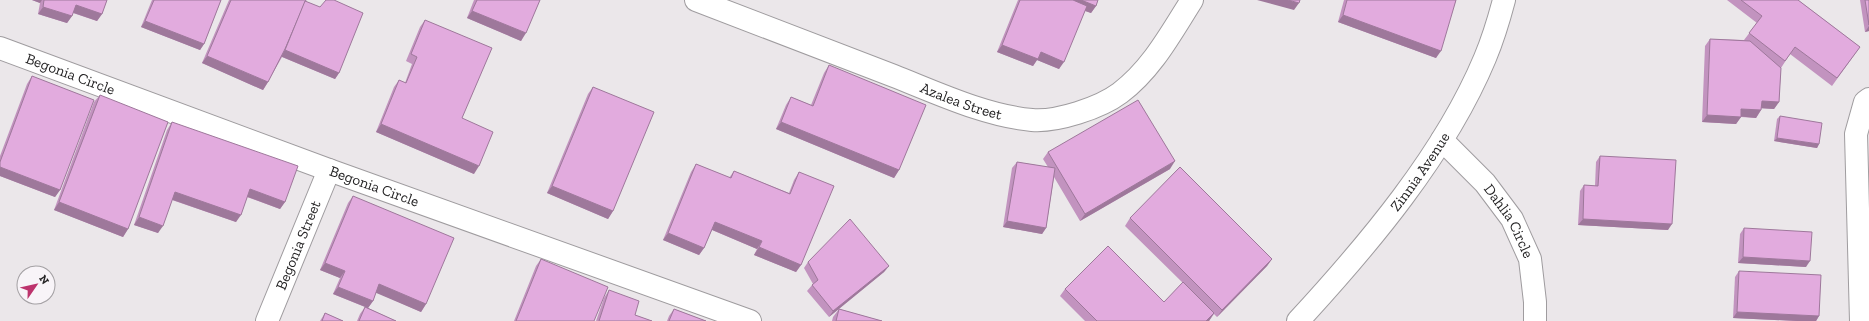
<svg xmlns="http://www.w3.org/2000/svg" width="1869" height="321" viewBox="0 0 1869 321" font-family="'Zilla Slab',serif">
<rect width="100%" height="100%" fill="#ebe7ea"/>
<g fill="none" stroke-linecap="round" stroke-linejoin="round">
<g stroke="#9f9c9f" stroke-width="24">
<g id="minor">
<path id="s1" d="M696 0C762 26 828 51 894 76 937 93 986 116 1032 120 1057 122 1100 108 1120 93 1152 69 1171 33 1192 0"/>
<path id="s2" d="M0 48 329 170 750 321"/>
<path id="s3" d="M1442 140 1485 183 1512 219 1530 259 1535 302V321"/>
<path id="s4" d="M267 321 329 170"/>
<path id="s5" d="M1298 321C1368 245 1445 154 1485 58 1493 39 1499 19 1504 0"/>
<polyline points="1861,321 1856,134 1865,102 1869,99"/>
</g>
</g>
<use href="#minor" stroke="#fff" stroke-width="22"/>
</g>
<g fill="#c293bf">
<polygon points="32,0 107,0 102,14 97,21 73,13 72,16 67,23 38,14 40,3"/>
<polygon points="152,0 221,0 204,44 200,50 141,27"/>
<polygon points="229,0 306,0 305,1 339,73 335,79 282,57 268,82 263,90 202,63"/>
<polygon points="474,0 540,0 521,41 467,18"/>
<polygon points="1018,0 1098,0 1096,6 1091,13 1085,11 1059,69 1037,60 1033,66 997,52"/>
<polygon points="1344,0 1456,0 1436,58 1338,22"/>
<polygon points="1727,0 1798,0 1860,47 1832,86 1790,54 1781,68 1779,102 1774,109 1761,108 1761,110 1756,118 1741,117 1736,124 1702,122 1705,46 1710,39 1744,40 1757,23"/>
<polygon points="1860,0 1869,0 1869,31 1865,32"/>
<polygon points="425,20 462,118 474,174 376,132 394,87 399,80 405,83 412,64 406,61 420,27"/>
<polygon points="829,65 899,170 894,178 776,129 786,105 791,97 811,105 824,73"/>
<polygon points="32,76 60,190 55,197 0,176 0,156 27,84"/>
<polygon points="593,87 613,211 608,219 547,193 588,94"/>
<polygon points="100,95 128,229 123,237 54,210 94,102"/>
<polygon points="1780,116 1819,144 1817,148 1774,141 1777,119"/>
<polygon points="172,122 285,202 280,209 247,197 236,222 172,200 158,233 134,225 167,130"/>
<polygon points="1048,152 1170,169 1080,221 1054,177 1046,228 1042,234 1003,227 1012,168 1017,162 1048,167 1043,159"/>
<polygon points="1600,156 1668,230 1578,225 1580,191 1584,185 1595,186 1596,162"/>
<polygon points="696,164 729,178 734,171 789,193 794,180 799,172 801,265 796,272 754,255 757,249 712,230 704,248 699,255 663,240 691,172"/>
<polygon points="353,196 426,304 421,312 376,292 373,301 368,308 396,321 357,321 360,314 365,307 333,294 340,278 320,270 348,203"/>
<polygon points="1130,218 1272,259 1267,266 1217,317 1214,314 1209,321 1085,321 1060,296 1065,289 1164,302 1183,283 1125,226"/>
<polygon points="1744,228 1806,267 1738,263 1740,234"/>
<polygon points="541,259 594,321 514,321 536,266"/>
<polygon points="808,262 889,266 884,272 829,317 807,291 813,284 804,268"/>
<polygon points="1739,271 1819,316 1816,321 1797,321 1733,318 1735,277"/>
<polygon points="609,290 635,315 652,321 596,321 604,298"/>
<polygon points="674,309 706,321 667,321 669,316"/>
<polygon points="839,309 882,321 832,321 833,317"/>
<polygon points="325,313 343,321 320,321"/>
</g>
<g fill="#9e789b">
<polygon points="32,0 42,0 40,3"/>
<polygon points="1055,0 1081,0 1096,6 1091,13"/>
<polygon points="1257,0 1288,0 1299,3 1294,10"/>
<polygon points="76,5 102,14 97,21 71,12"/>
<polygon points="43,7 72,16 67,23 38,14"/>
<polygon points="472,11 526,33 521,41 467,18"/>
<polygon points="1343,15 1441,51 1436,58 1338,22"/>
<polygon points="145,21 204,44 200,50 141,27"/>
<polygon points="1869,26 1869,31 1865,32"/>
<polygon points="1002,45 1041,52 1064,62 1059,69 1037,60 1033,66 997,52"/>
<polygon points="285,50 339,73 335,79 280,56"/>
<polygon points="207,56 268,82 263,90 202,63"/>
<polygon points="1762,101 1779,102 1774,109 1757,108"/>
<polygon points="1741,109 1761,110 1756,118 1736,116"/>
<polygon points="1707,115 1741,117 1736,124 1702,122"/>
<polygon points="781,122 899,170 894,178 776,129"/>
<polygon points="381,124 479,166 474,174 376,132"/>
<polygon points="1777,138 1819,144 1817,148 1774,141"/>
<polygon points="1175,161 1170,169 1080,221 1085,214"/>
<polygon points="0,167 60,190 55,197 0,176"/>
<polygon points="552,186 613,211 608,219 547,193"/>
<polygon points="250,189 285,202 280,209 245,196"/>
<polygon points="175,192 241,215 236,222 170,199"/>
<polygon points="59,202 128,229 123,237 54,210"/>
<polygon points="139,217 163,226 158,233 134,225"/>
<polygon points="1583,219 1672,224 1668,230 1578,225"/>
<polygon points="1007,221 1046,228 1042,234 1003,227"/>
<polygon points="715,222 762,241 757,249 710,229"/>
<polygon points="668,233 704,248 699,255 663,240"/>
<polygon points="759,247 801,265 796,272 754,255"/>
<polygon points="1743,257 1810,261 1806,267 1738,263"/>
<polygon points="1272,259 1267,266 1217,317 1222,310"/>
<polygon points="325,263 345,271 340,278 320,270"/>
<polygon points="889,266 884,272 829,317 833,311"/>
<polygon points="379,284 426,304 421,312 374,292"/>
<polygon points="338,287 373,301 368,308 333,294"/>
<polygon points="1737,312 1819,316 1816,321 1797,321 1733,318"/>
<polygon points="1214,313 1209,321 1206,321"/>
</g>
<g fill="#e2abde" stroke="#9e789b">
<polygon points="44,0 107,0 102,14 76,5 72,16 43,7"/>
<polygon points="154,0 221,0 204,44 145,21"/>
<polygon points="231,0 306,0 285,49 268,82 207,56"/>
<polygon points="326,0 334,0 363,13 339,73 285,50 305,1 320,7"/>
<polygon points="477,0 540,0 526,33 472,11"/>
<polygon points="1020,0 1073,0 1087,6 1064,62 1041,52 1038,59 1002,45"/>
<polygon points="1081,0 1098,0 1096,6"/>
<polygon points="1288,0 1300,0 1299,3"/>
<polygon points="1347,0 1456,0 1441,51 1343,15"/>
<polygon points="1741,0 1798,0 1860,47 1837,78 1795,47 1785,61 1749,33 1762,16"/>
<polygon points="1865,0 1869,0 1869,25"/>
<polygon points="425,20 492,48 462,118 493,132 479,166 381,124 399,80 406,83 417,57 411,54"/>
<polygon points="1710,39 1750,41 1781,68 1779,102 1762,101 1761,110 1741,109 1741,117 1707,115"/>
<polygon points="829,65 926,105 899,170 781,122 791,97 813,106"/>
<polygon points="32,76 94,100 60,190 0,167 0,162"/>
<polygon points="593,87 654,112 613,211 552,186"/>
<polygon points="100,95 168,122 128,229 59,202"/>
<polygon points="1138,100 1175,161 1085,214 1048,152"/>
<polygon points="1780,116 1822,123 1819,144 1777,138"/>
<polygon points="172,122 298,166 285,202 250,189 241,215 175,192 163,226 139,217"/>
<polygon points="1600,156 1676,160 1672,224 1583,219 1584,185 1598,186"/>
<polygon points="1017,162 1055,168 1046,228 1007,221"/>
<polygon points="696,164 731,178 734,171 790,194 799,172 834,186 801,265 759,247 762,241 715,222 704,248 668,233"/>
<polygon points="1180,167 1272,259 1222,310 1130,218"/>
<polygon points="353,196 454,238 426,304 379,284 373,301 338,287 345,271 325,263"/>
<polygon points="850,219 889,266 833,311 812,285 818,280 808,262"/>
<polygon points="1744,228 1812,232 1810,261 1743,257"/>
<polygon points="1108,246 1164,302 1183,282 1214,313 1206,321 1097,321 1065,289"/>
<polygon points="541,259 608,287 594,321 516,321"/>
<polygon points="1739,271 1821,275 1819,316 1737,312"/>
<polygon points="609,290 639,301 635,315 652,321 599,321"/>
<polygon points="365,307 396,321 359,321"/>
<polygon points="674,309 706,321 669,321"/>
<polygon points="839,309 882,321 836,321"/>
<polygon points="325,313 343,321 322,321"/>
</g>
<g text-anchor="middle" stroke-width="3.5" stroke-linejoin="round" paint-order="stroke">
<g font-size="15" fill="#252425" stroke="#f8f4f8">
<text dy="5" stroke="none"><textPath href="#s2" startOffset="75">Begonia Circle</textPath></text>
<text dy="5" stroke="none"><textPath href="#s1" startOffset="284">Azalea Street</textPath></text>
<text dy="5" stroke="none"><textPath href="#s5" startOffset="193">Zinnia Avenue</textPath></text>
<text dy="5" stroke="none"><textPath href="#s2" startOffset="399">Begonia Circle</textPath></text>
<text dy="5" stroke="none"><textPath href="#s3" startOffset="106">Dahlia Circle</textPath></text>
<text dy="5" stroke="none"><textPath href="#s4" startOffset="82">Begonia Street</textPath></text>
</g>
</g>
<g transform="translate(36 285) rotate(56)"><circle r="19" fill="#f8f4f8" stroke="#a4a1a4"/>
<path d="M0-3L7 15L0 10L-7 15Z" fill="#bd336d"/>
<text y="-6" font-size="11" font-weight="bold" text-anchor="middle" fill="#252425">N</text>
</g>
</svg>
